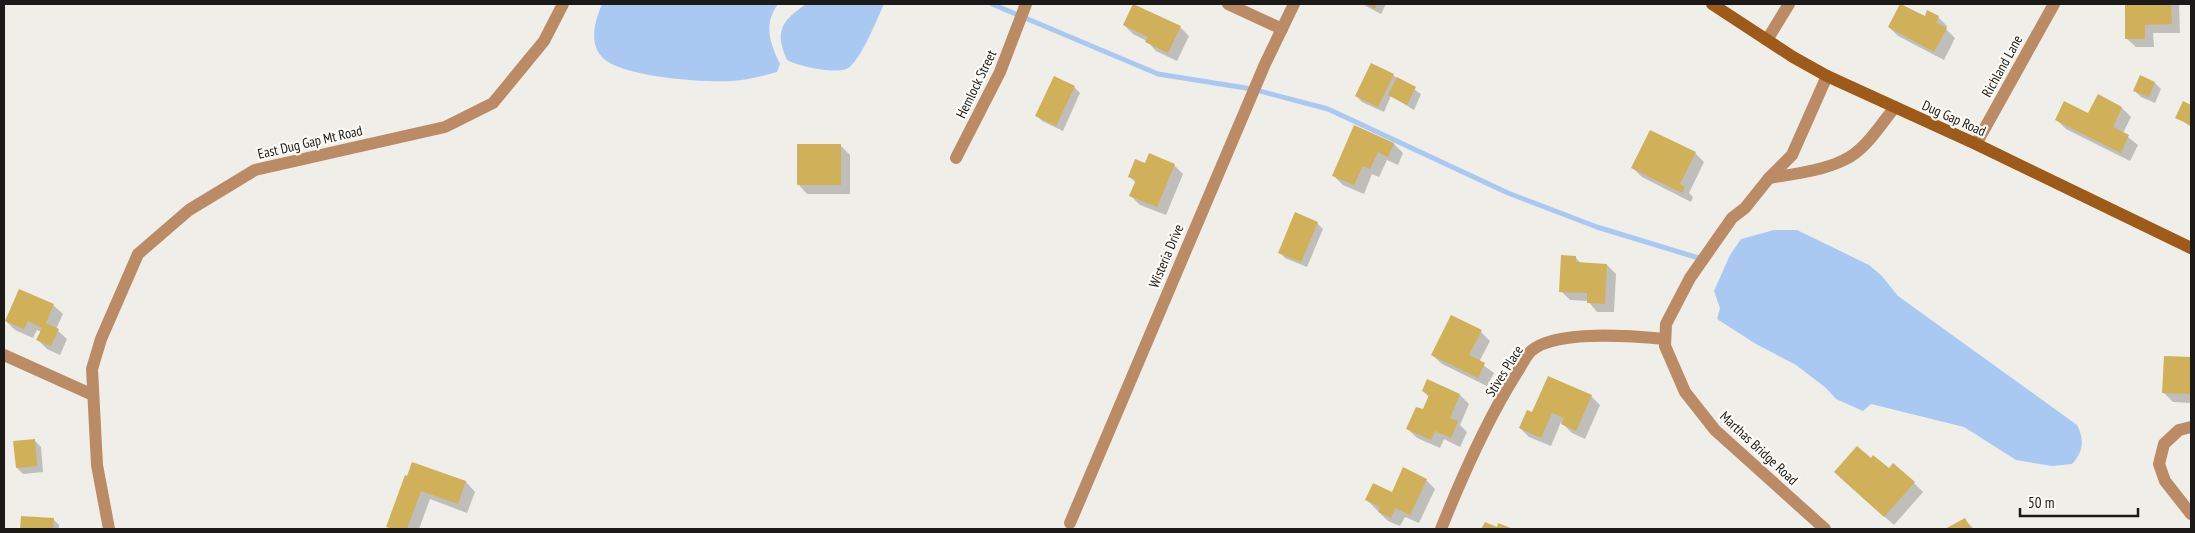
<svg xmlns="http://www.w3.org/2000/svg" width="2195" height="533" viewBox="0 0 2195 533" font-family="'PT Sans Narrow',sans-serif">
<rect width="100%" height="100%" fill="#f0eee9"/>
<g fill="#aac9f2">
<path d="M602 4H778C763 25 770 43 780 64L777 72C763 76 747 80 732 81 706 83 621 77 603 58 588 43 595 21 602 4Z"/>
<path d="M806 4H884C877 19 861 60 848 68 837 75 798 66 787 60 775 32 780 22 806 4Z"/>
<path d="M1774 230H1797L1869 265 1881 275 1898 296 2077 425C2085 440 2083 453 2072 464L2052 466 2016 460 1964 427 1871 404 1863 411 1836 399 1826 388 1796 365 1756 344 1717 319 1720 308 1714 291 1730 255 1741 239Z"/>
</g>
<g fill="#0003">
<polygon points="1362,4 1386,4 1381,14"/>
<polygon points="1901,4 1925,17 1938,17 1947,26 1946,29 1955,38 1944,60 1898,36 1889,27"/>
<polygon points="2126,4 2179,4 2180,33 2153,33 2154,47 2136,47 2126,38"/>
<polygon points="1124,25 1180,27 1189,36 1177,61 1156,51 1147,41 1133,34"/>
<polygon points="1393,75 1421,94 1414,110 1391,96 1384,112 1362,102 1356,96"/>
<polygon points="2140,77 2155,83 2161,89 2155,103 2141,97 2135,91"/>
<polygon points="1074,87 1080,93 1063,131 1042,121 1036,115"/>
<polygon points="2184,103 2191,106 2191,127 2177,117"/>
<polygon points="2122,108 2131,117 2123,133 2138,145 2130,161 2066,129 2057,120"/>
<polygon points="1355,127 1394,144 1403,153 1398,165 1387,160 1379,177 1372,174 1364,194 1343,185 1334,176"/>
<polygon points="841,146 850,155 850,194 807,194 798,184"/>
<polygon points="1695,153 1704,162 1689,193 1693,197 1691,202 1642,177 1633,168"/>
<polygon points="1145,165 1174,165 1183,174 1166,215 1140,205 1131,196 1136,183 1129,176"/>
<polygon points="1317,223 1323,229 1307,267 1285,258 1279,252"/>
<polygon points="1575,257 1582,264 1607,265 1616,274 1614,312 1597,312 1588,301 1570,300 1561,291"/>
<polygon points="53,305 63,314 56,329 67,339 60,355 47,349 38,340 41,332 37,330 33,338 15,330 6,321"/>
<polygon points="1481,332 1490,341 1479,362 1494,373 1487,386 1442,364 1432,355"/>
<polygon points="2165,357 2191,359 2191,403 2173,402 2163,392"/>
<polygon points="1428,381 1460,395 1469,404 1460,425 1467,432 1460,447 1444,439 1440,448 1417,438 1408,429 1424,411 1430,398 1423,391"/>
<polygon points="1591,396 1600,405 1585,439 1572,433 1561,422 1551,446 1529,437 1520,428 1533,414"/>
<polygon points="35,441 41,447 43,472 23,474 17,468"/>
<polygon points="1871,460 1914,483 1923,492 1894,525 1844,481"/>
<polygon points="413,463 466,482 475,492 467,513 430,499 419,529 391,529 388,526"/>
<polygon points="1426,480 1435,489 1419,523 1405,517 1400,526 1388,521 1367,500 1392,494"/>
<polygon points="22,517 53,519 59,525 59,529 21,529"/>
<polygon points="1965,520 1974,529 1948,529"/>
</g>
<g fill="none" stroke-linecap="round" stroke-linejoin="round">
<polyline stroke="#aac9f2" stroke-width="5" points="992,4 1158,74 1252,89 1328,109 1508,193 1597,227 1702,259"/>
</g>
<g fill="#d1b05a">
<polygon points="1133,4 1181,26 1168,53 1145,42 1148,37 1123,25"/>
<polygon points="1366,4 1377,4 1375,9"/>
<polygon points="1900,4 1925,16 1927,10 1939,16 1936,23 1947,28 1934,52 1888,27"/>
<polygon points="2125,4 2171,4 2172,24 2145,25 2145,39 2125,39"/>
<polygon points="1371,63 1394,74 1378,107 1355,96"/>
<polygon points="2140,75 2155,82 2149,97 2133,91"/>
<polygon points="1054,76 1075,86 1056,126 1035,116"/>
<polygon points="1397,77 1416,87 1407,105 1388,95"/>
<polygon points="2098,94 2122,107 2113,127 2129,135 2121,153 2055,120 2064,101 2088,113"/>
<polygon points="2183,101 2191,105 2191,125 2175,118"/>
<polygon points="1354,125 1394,143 1388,157 1378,152 1370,169 1363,166 1354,185 1332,176"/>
<polygon points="1650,130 1696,152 1680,184 1685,187 1682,193 1631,168"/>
<rect x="797" y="144" width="44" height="41"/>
<polygon points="1149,153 1175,164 1157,207 1129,196 1136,180 1128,177 1135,159 1145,163"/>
<polygon points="1295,212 1318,222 1301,262 1278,253"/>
<polygon points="1561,255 1576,256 1576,262 1607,264 1605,304 1587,303 1587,293 1559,292"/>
<polygon points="19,289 54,304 46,323 59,329 51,346 36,340 42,328 28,321 24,329 5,321"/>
<polygon points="1451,315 1482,330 1469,355 1485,363 1478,378 1431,355"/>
<polygon points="2164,356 2191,357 2191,394 2162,393"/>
<polygon points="1548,376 1592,395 1576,431 1561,424 1564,418 1552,413 1541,438 1519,428 1527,410 1532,412"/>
<polygon points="1427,379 1460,394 1450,418 1458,421 1451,438 1435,431 1431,440 1406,429 1416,407 1423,409 1429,395 1422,391"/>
<polygon points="35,439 37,466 16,468 13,441"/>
<polygon points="1857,446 1871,458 1873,455 1889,468 1893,463 1915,482 1884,517 1834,472"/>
<polygon points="412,462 466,481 458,504 421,491 407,529 394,529 386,527 405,475 407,476"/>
<polygon points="1403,467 1427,479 1410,515 1395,508 1391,518 1378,512 1380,507 1365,500 1373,483 1392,492"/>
<polygon points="21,516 54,518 53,529 20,529"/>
<polygon points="1965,518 1971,529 1945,529"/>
<polygon points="1485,522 1497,527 1498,523 1513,529 1481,529"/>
</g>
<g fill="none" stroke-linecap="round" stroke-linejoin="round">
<g stroke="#bb8b66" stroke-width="12">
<polyline points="1228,4 1282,29"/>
<polyline points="1767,40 1789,4"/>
<polyline points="1976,144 2054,4"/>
<polyline points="956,158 1000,72 1026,4"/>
<path d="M1769 178C1793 174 1822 171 1844 160 1865 151 1881 124 1895 107"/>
<polyline points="4,355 93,395"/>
<polyline points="2191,427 2179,430 2164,444 2159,464 2165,481 2191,514"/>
<polyline points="1070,523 1265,64 1294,4"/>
<polyline points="109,529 97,465 92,369 101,339 138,254 189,210 255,170 445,127 493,103 544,41 563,4"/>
<path d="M1441 529C1461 479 1487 420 1516 374 1521 367 1525 357 1531 351 1556 329 1633 336 1665 339"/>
<polyline points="1825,529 1715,430 1685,392 1665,346 1666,324 1690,278 1732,218 1745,208 1769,178 1792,155 1827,76"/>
</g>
<polyline stroke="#9e5a18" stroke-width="12" points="1712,4 1793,57 1827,76 1976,144 2191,248"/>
</g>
<g text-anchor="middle" stroke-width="4.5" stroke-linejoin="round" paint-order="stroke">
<g font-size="14" fill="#1b1a19" stroke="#fdfbf6">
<text transform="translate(2002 66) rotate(-61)" y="5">Richland Lane</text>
<text transform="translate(976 84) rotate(-64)" y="5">Hemlock Street</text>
<text transform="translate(1954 118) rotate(24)" y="5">Dug Gap Road</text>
<text transform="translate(310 142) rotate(-13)" y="5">East Dug Gap Mt Road</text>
<text transform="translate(1166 256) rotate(-67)" y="5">Wisteria Drive</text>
<text transform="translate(1504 371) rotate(-58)" y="5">Stives Place</text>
<text transform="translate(1759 448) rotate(43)" y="5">Marthas Bridge Road</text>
</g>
</g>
<rect width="2195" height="533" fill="none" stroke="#1b1a19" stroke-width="10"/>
<path d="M2020 508v8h118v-8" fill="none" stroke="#1b1a19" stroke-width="2.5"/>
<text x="2028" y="508" font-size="15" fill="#1b1a19" stroke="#fdfbf6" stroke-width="4" paint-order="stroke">50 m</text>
</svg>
